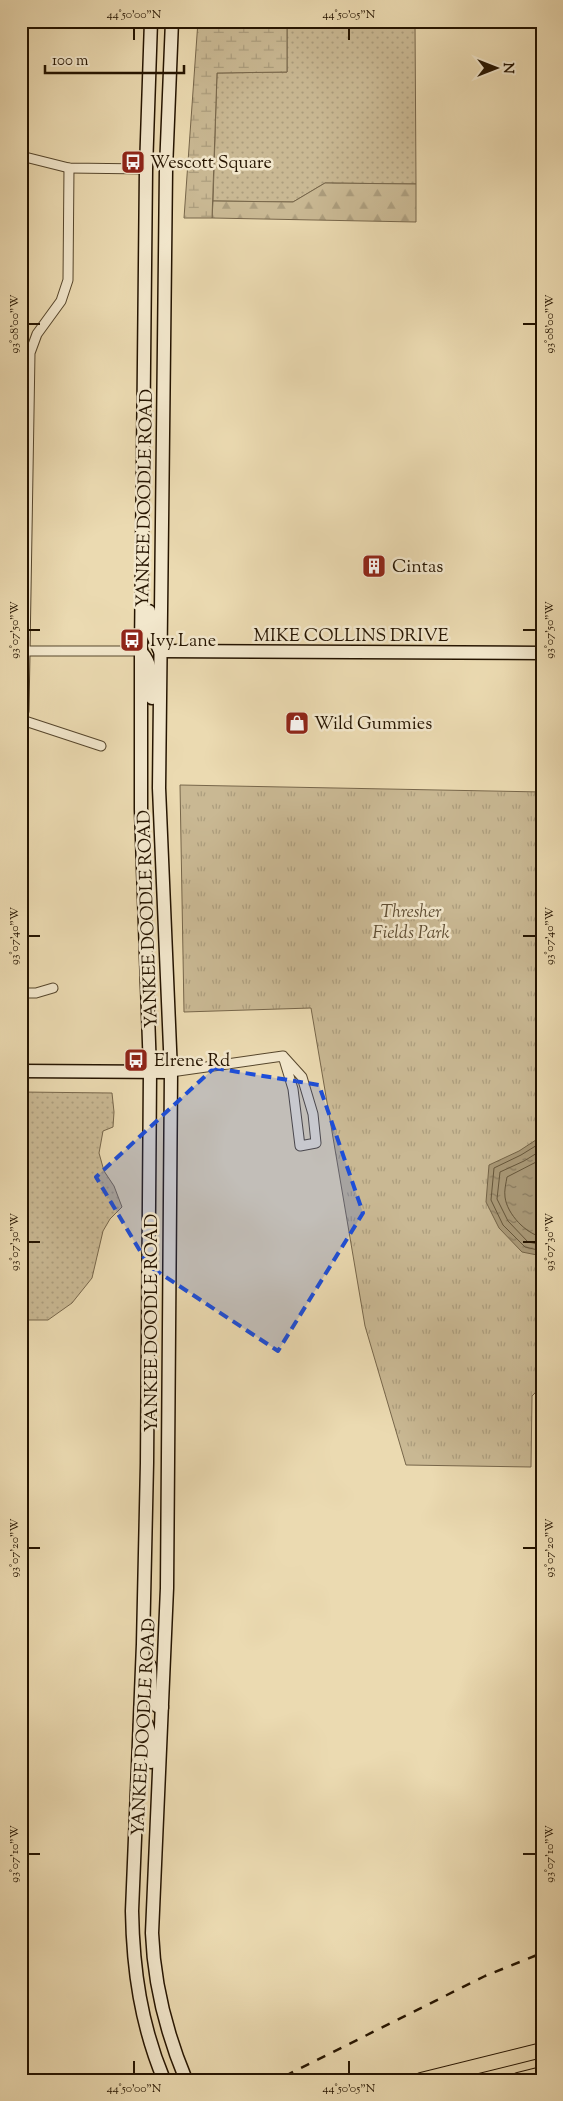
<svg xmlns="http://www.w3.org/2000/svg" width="563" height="2101" viewBox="0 0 563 2101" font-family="'Sorts Mill Goudy',serif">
<defs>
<pattern id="grass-dots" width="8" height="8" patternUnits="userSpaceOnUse" patternTransform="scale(1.25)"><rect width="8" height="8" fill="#c9b893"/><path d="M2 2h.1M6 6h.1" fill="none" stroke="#ac9d7d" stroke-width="1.8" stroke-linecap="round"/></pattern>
<pattern id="forest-firs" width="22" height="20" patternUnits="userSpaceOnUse" patternTransform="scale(1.25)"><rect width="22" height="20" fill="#c9b893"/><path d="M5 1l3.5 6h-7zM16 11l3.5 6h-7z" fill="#ac9d7d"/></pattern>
<pattern id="wetland-marsh" width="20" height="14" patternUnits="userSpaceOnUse" patternTransform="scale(1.25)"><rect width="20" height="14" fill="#c9b893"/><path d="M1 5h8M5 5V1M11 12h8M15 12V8" fill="none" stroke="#ac9d7d"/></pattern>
<pattern id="park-tufts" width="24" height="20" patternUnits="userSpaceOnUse" patternTransform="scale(1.25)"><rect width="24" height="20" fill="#c9b893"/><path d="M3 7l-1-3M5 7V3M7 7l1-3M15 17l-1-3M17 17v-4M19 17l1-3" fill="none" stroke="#ac9d7d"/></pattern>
<pattern id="water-ripples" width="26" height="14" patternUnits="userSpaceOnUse" patternTransform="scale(1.25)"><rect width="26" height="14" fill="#a89775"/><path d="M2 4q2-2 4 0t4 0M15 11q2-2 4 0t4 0" fill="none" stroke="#897a5e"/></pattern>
</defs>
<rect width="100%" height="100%" fill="#ebdab1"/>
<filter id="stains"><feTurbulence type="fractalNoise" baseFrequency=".004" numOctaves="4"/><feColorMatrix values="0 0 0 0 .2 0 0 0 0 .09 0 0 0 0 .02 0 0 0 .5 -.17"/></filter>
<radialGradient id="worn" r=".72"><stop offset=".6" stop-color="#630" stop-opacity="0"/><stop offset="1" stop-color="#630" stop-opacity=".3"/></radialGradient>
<g fill="url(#grass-dots)" stroke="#77664a">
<polygon points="287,21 415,21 416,184 325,183 293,202 213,201 217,73 287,72"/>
<polygon points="21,1092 112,1093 114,1112 113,1127 103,1131 99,1153 104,1171 114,1186 122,1207 110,1219 103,1231 92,1278 72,1303 48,1320 21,1320"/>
</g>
<polygon fill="url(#forest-firs)" stroke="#77664a" points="325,183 416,184 416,222 212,218 213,201 293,202"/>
<polygon fill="url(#wetland-marsh)" stroke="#77664a" points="198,21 287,21 287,72 217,73 212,218 184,218"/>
<polygon fill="url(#park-tufts)" stroke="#77664a" points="180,785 542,792 542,1386 532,1396 531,1467 406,1465 365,1326 311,1008 184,1012"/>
<polygon fill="url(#water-ripples)" stroke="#746346" points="542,1136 542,1256 522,1252 499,1228 486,1202 489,1165 519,1151"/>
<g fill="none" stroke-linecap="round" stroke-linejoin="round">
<g stroke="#66563a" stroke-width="1">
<polyline points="542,1142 521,1155 494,1168 491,1200 503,1225 525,1247 542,1251"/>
<polyline points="542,1150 524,1161 500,1172 497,1199 508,1221 528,1242 542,1245"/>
<path d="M542 1159 507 1177C506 1183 504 1191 505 1197 507 1214 526 1234 542 1237"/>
</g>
<g stroke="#56462c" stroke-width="11">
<g id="street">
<polyline points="21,156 69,168 146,169"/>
<polyline points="21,651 141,651"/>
<polyline points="22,720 101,746"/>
<polyline points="21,721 24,711 30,353 37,334 61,301 68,280 69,168"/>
<polyline points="21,993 36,993 53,988"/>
<polyline points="171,1072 283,1056 293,1089 300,1146 316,1143 313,1114 302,1077 283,1056"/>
</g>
</g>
<g stroke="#251400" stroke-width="15">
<g id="secondary">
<path d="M151 21 146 169 141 651V809L150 1072 147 1463 143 1644 132 1911C133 1970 141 2025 164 2080"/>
<path d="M172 21 166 169 159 788 171 1072 167 1588 152 1933C154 1985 166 2032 186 2080"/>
<polyline points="149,611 150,629 159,649"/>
<polyline points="160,651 542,653"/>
<path d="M142 653C153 665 151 683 152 698"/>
<polyline points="21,1071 171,1072"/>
<polyline points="150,1666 151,1692 154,1702 157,1706 162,1707"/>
<polyline points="140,1725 147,1725 150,1735 151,1762"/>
</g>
</g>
<g stroke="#251400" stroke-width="16">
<g id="primary">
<polyline points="421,2080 542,2050"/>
<polyline points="518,2080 542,2074"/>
</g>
</g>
<use href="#street" stroke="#f2e7cc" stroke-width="9"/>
<use href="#secondary" stroke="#f2e7cc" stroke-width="12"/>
<use href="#primary" stroke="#ebdab1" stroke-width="14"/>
<polyline stroke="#251400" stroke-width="2.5" stroke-dasharray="9 9" stroke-linecap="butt" points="285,2076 485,1976 542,1953"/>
</g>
<path fill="#1d4ed8" fill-opacity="0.2" stroke="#1d4ed8" stroke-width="4" stroke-dasharray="10 6" stroke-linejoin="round" d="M214 1068 319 1085 363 1213 278 1351 149 1266 96 1177Z"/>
<path fill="none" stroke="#251400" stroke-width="2" d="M134 28V40M349 28V40M28 324H40M523 324H536M28 630H40M523 630H536M28 936H40M523 936H536M28 1242H40M523 1242H536M28 1548H40M523 1548H536M28 1854H40M523 1854H536M134 2061V2074M349 2061V2074"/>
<defs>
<g id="bus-square" transform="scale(1.25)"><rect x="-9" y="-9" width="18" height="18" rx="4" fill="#8f2418" stroke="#f2e7cc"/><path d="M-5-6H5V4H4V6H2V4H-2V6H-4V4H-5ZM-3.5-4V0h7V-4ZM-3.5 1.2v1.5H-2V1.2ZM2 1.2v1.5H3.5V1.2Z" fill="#fff"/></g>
<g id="building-square" transform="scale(1.25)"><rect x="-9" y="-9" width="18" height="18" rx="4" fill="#8f2418" stroke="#f2e7cc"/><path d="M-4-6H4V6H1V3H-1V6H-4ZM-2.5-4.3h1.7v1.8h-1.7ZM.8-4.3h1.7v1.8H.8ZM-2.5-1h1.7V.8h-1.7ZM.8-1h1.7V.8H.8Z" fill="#fff"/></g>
<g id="shop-square" transform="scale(1.25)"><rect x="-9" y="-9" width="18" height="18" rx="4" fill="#8f2418" stroke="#f2e7cc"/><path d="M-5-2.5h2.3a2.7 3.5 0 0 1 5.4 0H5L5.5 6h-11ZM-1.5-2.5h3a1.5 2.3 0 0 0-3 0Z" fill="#fff"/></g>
</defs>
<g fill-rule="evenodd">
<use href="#bus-square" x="133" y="162"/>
<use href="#building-square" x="374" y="566"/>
<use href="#bus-square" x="132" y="640"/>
<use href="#shop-square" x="297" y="723"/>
<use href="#bus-square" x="136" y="1060"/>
</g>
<g text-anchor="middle" stroke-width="5" stroke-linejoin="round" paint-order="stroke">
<g font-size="18" fill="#251400" stroke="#f2e7cc" text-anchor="start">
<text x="150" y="168">Wescott Square</text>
<text x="392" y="572">Cintas</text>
<text x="150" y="646">Ivy Lane</text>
<text x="314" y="729">Wild Gummies</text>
<text x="154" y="1066">Elrene Rd</text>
</g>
<g font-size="18" fill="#251400" stroke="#f2e7cc">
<text transform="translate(144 498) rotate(-89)" y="6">YANKEE DOODLE ROAD</text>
<text x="351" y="641">MIKE COLLINS DRIVE</text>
<text transform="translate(147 919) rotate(-92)" y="6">YANKEE DOODLE ROAD</text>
<text transform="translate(151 1323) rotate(-90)" y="6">YANKEE DOODLE ROAD</text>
<text transform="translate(143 1727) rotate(-87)" y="6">YANKEE DOODLE ROAD</text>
</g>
<g font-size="18" font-style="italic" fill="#5e4d33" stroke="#f2e7cc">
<text x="411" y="917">Thresher<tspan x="411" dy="21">Fields Park</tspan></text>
</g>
</g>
<rect width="563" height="2101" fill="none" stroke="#ebdab1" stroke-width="55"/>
<g transform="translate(496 68) rotate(90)" stroke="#f2e7cc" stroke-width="4" paint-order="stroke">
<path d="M0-4L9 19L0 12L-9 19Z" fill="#251400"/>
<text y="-8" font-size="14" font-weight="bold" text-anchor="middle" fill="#251400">N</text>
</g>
<path d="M45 65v8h139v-8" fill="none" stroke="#251400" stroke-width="2.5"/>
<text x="52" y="65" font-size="15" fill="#251400" stroke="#f2e7cc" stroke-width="4" paint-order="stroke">100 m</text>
<rect x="28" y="28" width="508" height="2046" fill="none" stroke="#251400" stroke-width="2"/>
<g font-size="12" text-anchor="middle" fill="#251400">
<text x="134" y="18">44°50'00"N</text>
<text x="349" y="18">44°50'05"N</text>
<text transform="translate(14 324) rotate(-90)" y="4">93°08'00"W</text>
<text transform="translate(549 324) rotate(-90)" y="4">93°08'00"W</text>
<text transform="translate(14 630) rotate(-90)" y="4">93°07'50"W</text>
<text transform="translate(549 630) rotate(-90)" y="4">93°07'50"W</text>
<text transform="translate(549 936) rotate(-90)" y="4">93°07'40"W</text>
<text transform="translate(14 936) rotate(-90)" y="4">93°07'40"W</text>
<text transform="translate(549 1242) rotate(-90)" y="4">93°07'30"W</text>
<text transform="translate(14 1242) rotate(-90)" y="4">93°07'30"W</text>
<text transform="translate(549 1548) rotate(-90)" y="4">93°07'20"W</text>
<text transform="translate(14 1548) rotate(-90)" y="4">93°07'20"W</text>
<text transform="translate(14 1854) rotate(-90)" y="4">93°07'10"W</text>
<text transform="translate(549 1854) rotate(-90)" y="4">93°07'10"W</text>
<text x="134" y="2092">44°50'00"N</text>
<text x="349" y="2092">44°50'05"N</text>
</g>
<rect width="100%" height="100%" filter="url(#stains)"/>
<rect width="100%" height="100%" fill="url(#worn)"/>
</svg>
